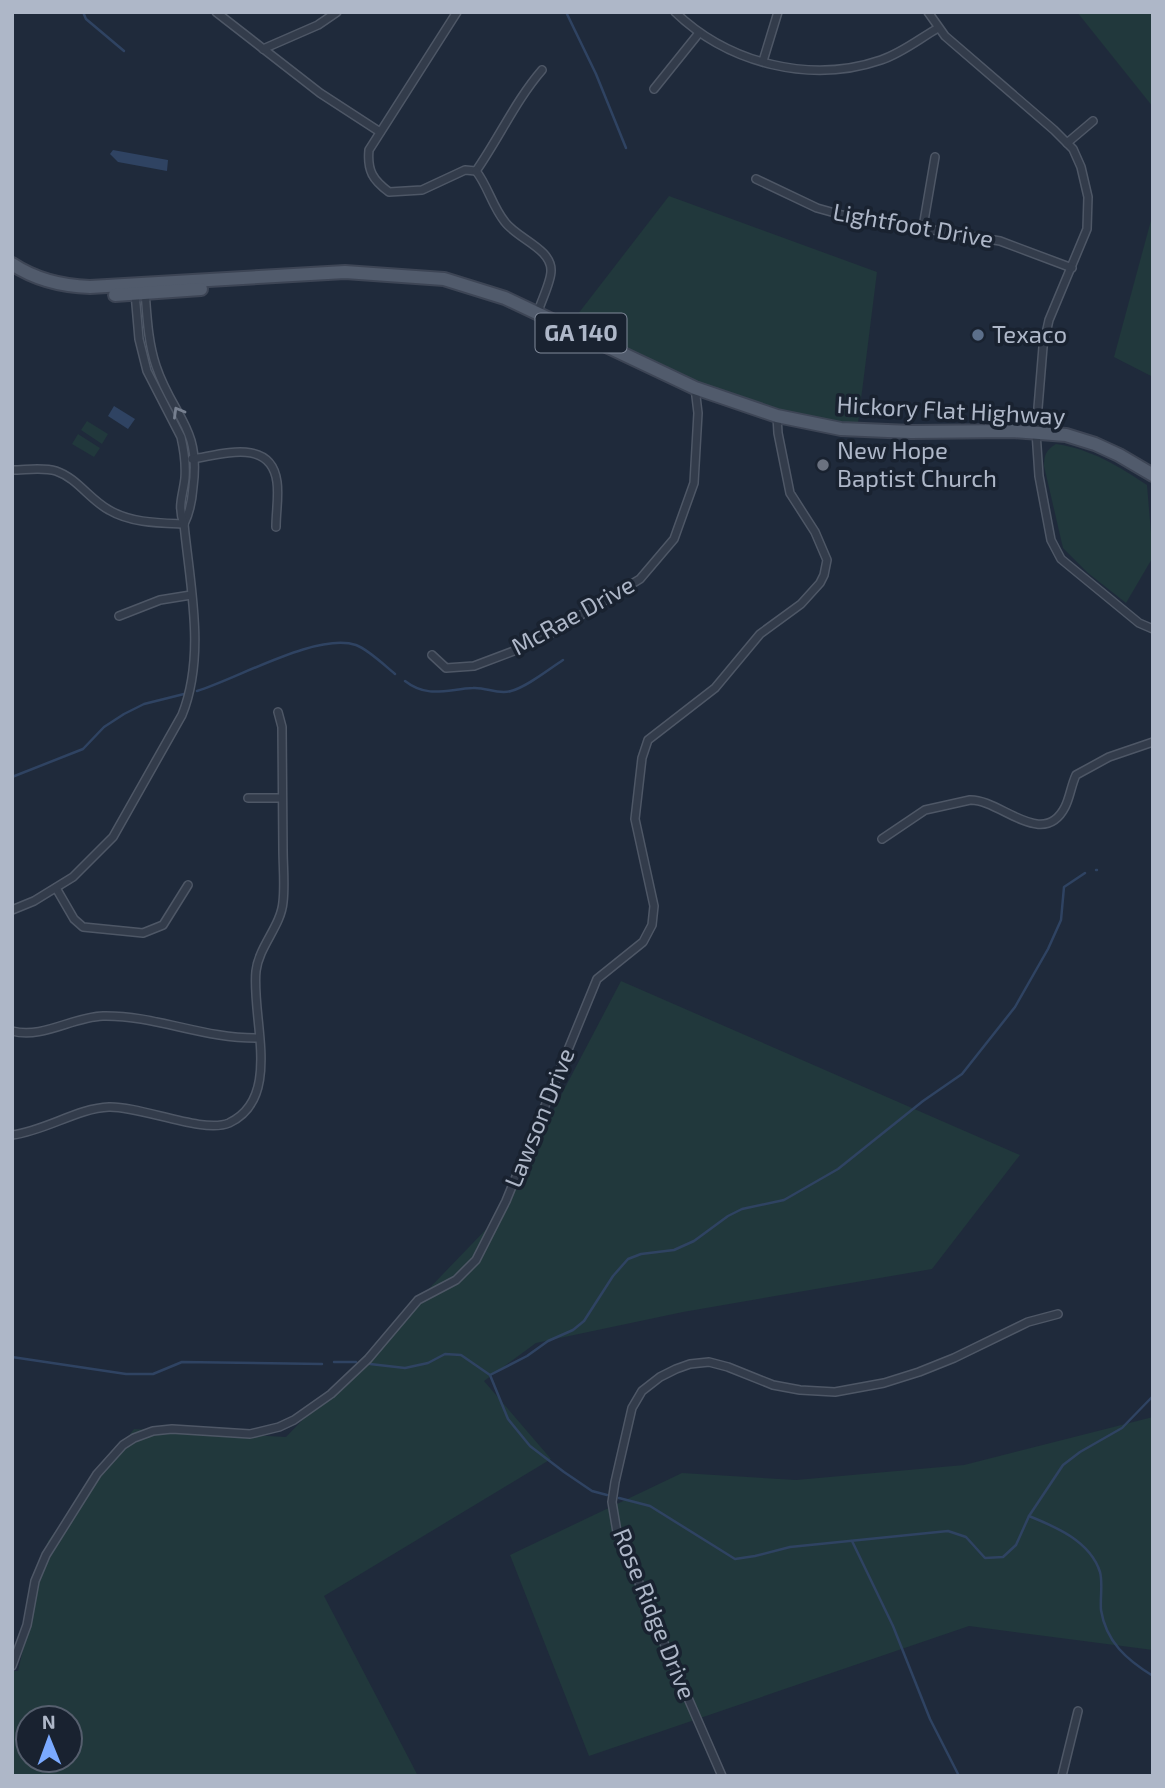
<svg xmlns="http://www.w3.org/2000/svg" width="1165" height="1788" viewBox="0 0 1165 1788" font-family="'Exo 2',sans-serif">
<rect width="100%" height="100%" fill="#1f2a3b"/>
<g fill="#21383c" fill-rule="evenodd">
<polygon points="1077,12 1153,12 1153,107"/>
<polygon points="669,196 877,272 857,431 808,430 769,418 571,323"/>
<polygon points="1153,213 1153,377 1114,357"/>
<polygon points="87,421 108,434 102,444 81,430"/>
<polygon points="78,434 100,448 94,457 72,444"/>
<path d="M1056 444C1091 449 1118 466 1147 485L1153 557 1126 603 1088 573 1063 548 1044 466C1044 455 1046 450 1056 444Z"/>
<path d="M621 981 1020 1155 932 1269 683 1312 536 1343 484 1381 551 1459 324 1596 418 1776H12V1671H18L48 1541 134 1429 286 1437 496 1219ZM28 1718H70V1760H28Z"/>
<polygon points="1153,1417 1153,1650 969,1626 589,1756 510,1555 682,1473 796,1480 964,1465"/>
</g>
<g fill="#2f4362">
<polygon points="113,150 168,160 167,171 118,162 110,154"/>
<polygon points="114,406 135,419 128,429 108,416"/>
</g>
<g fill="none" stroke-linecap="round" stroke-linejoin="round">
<g stroke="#2f4362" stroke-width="2.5">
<polyline points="83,12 86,19 124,51"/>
<polyline points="566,12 596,74 626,148"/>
<path d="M405 681C428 699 448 689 473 688 486 687 498 695 511 691 527 687 549 669 563 660"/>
<path d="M197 691C237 679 317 632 356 645 369 650 384 665 395 674"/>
<polyline points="12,777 83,749 104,727 124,714 144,704 184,694"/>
<polyline points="1096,870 1097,870"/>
<polyline points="12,1357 126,1374 153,1374 182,1362 322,1364"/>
<polyline points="334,1362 356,1362"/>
<polyline points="370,1364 405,1368 428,1363 445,1354 461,1355 490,1375 508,1419 530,1446 564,1472 592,1491 607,1495"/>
<polyline points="490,1375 527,1356 548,1341 573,1330 584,1321 613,1276 628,1259 641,1254 674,1250 694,1241 728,1216 742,1209 784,1200 838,1169 923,1101 962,1074 1015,1007 1048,949 1061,920 1064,887 1085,873"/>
<polyline points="619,1498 650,1506 735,1559 755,1556 790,1547 948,1531 966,1537 985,1558 1003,1557 1016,1545 1029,1516 1063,1465 1080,1452 1122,1428 1153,1396"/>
<path d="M1029 1516C1056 1527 1090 1541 1100 1572 1103 1583 1100 1598 1101 1610 1106 1642 1127 1660 1153 1676"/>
<polyline points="852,1541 893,1626 930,1719 959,1776"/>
</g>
<g stroke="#4e5766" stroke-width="10">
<g id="minor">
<polyline points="216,12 320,93 380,132"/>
<path d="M457 12 369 150C367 171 373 180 389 192L422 190 465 170 476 171C499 138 516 100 542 70"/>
<path d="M675 12C729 64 811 84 881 60 902 53 919 39 938 28"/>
<polyline points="928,12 945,36 1054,130 1073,149 1081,167 1088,197 1087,229 1049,320 1043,347 1036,432 1039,476 1051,540 1061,559 1139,623 1153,629"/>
<polyline points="263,49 318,25 337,12"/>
<polyline points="763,61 778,12"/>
<polyline points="654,89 699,33"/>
<polyline points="1067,143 1093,121"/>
<path d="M476 171C488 186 492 206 505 222 518 239 552 249 551 271 551 282 541 301 538 312"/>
<polyline points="756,179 817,208 842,215 1000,241 1072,268"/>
<polyline points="923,227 935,157"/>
<path d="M145 291C147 317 148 342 156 366 173 417 201 426 193 487 192 501 190 512 184 524"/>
<path d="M192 459C221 455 271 437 277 482 279 496 276 512 276 527"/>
<path d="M12 470C26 470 43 467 56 471 77 478 90 500 109 510 131 523 159 523 184 524"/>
<polyline points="119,616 160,600 191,595"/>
<polyline points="432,655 446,668 474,666 535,643 640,579 674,539 694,483 698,413 695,388"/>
<polyline points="248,798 282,798"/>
<path d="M882 839 925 810 970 800C1000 799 1043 850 1065 807 1070 797 1071 786 1076 775L1109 757 1153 742"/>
<polyline points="56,888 74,919 83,927 143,933 163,925 188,885"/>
<path d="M12 910 34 901 73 877 113 837 182 715C206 655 190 586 184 524 177 506 183 496 185 478 186 464 184 450 181 437L147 371 139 339 135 293"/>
<path d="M12 1031C43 1039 72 1017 103 1016 156 1015 203 1039 259 1038"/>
<path d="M12 1135C45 1131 78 1108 109 1107 141 1106 203 1134 229 1123 283 1098 251 1018 256 971 259 946 281 926 283 902 285 885 283 866 283 849 283 808 282 767 282 727L278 712"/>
<polyline points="12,1666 27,1625 35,1581 46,1555 97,1474 123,1445 134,1438 153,1431 172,1429 250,1434 279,1427 294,1420 331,1394 368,1359 418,1300 456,1280 476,1260 506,1201 597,979 643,942 652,925 654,906 635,819 642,758 648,740 715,688 760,634 801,604 820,583 824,575 827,560 815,532 790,493 778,433 777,416"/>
<polyline points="722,1776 643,1595 625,1540 617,1532 612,1502 615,1482 632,1408 642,1391 660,1377 676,1369 690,1364 709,1362 728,1367 773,1385 800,1390 835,1392 884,1383 919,1372 954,1358 1028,1322 1058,1314"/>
<polyline points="1062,1776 1078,1711"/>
</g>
</g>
<g stroke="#3d4555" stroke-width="16">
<g id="primary">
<path d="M12 264C36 280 61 286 90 287L345 272 444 279 505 298 695 388 777 416 841 429 911 432 1012 431 1066 435 1095 444 1119 455 1153 475"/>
<polyline points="115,295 201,289"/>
</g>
</g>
<use href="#minor" stroke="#333c4b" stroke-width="7"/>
<use href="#primary" stroke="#515b6c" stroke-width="12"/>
</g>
<defs><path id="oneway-chevron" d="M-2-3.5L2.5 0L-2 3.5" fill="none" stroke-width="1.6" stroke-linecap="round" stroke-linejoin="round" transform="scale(1.75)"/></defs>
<use stroke="#778090" href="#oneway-chevron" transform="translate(178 412) rotate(-120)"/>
<circle fill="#5c6f8a" stroke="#192230" stroke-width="2.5" cx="978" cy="335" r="7"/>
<circle fill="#6b7280" stroke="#192230" stroke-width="2.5" cx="823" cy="465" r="7"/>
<g text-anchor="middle" stroke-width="7" stroke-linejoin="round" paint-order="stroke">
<rect fill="#192230" stroke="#818a9a" stroke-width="2" x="535.5" y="313.5" width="91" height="39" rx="5"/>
<g font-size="23" font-weight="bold" fill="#aeb7c8">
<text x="581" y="341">GA 140</text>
</g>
<g font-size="24" fill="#aeb7c8" stroke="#192230">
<text transform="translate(913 226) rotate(10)" y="8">Lightfoot Drive</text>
<text transform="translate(951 411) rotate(3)" y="8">Hickory Flat Highway</text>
<text transform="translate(573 616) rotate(-29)" y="8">McRae Drive</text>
<text transform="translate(540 1118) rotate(-68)" y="8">Lawson Drive</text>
<text transform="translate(654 1614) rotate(68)" y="8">Rose Ridge Drive</text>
</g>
<g font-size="24" fill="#aeb7c8" stroke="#192230" text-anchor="start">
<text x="992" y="343">Texaco</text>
<text x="837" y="459">New Hope<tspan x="837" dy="28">Baptist Church</tspan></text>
</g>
</g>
<rect width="1165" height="1788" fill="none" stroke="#aeb7c8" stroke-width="28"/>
<g transform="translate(49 1739) rotate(359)"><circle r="33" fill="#192230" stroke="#555e6d" stroke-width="2"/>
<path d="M0-5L12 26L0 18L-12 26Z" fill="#7baaff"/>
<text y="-10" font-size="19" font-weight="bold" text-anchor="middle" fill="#aeb7c8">N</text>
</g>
</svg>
